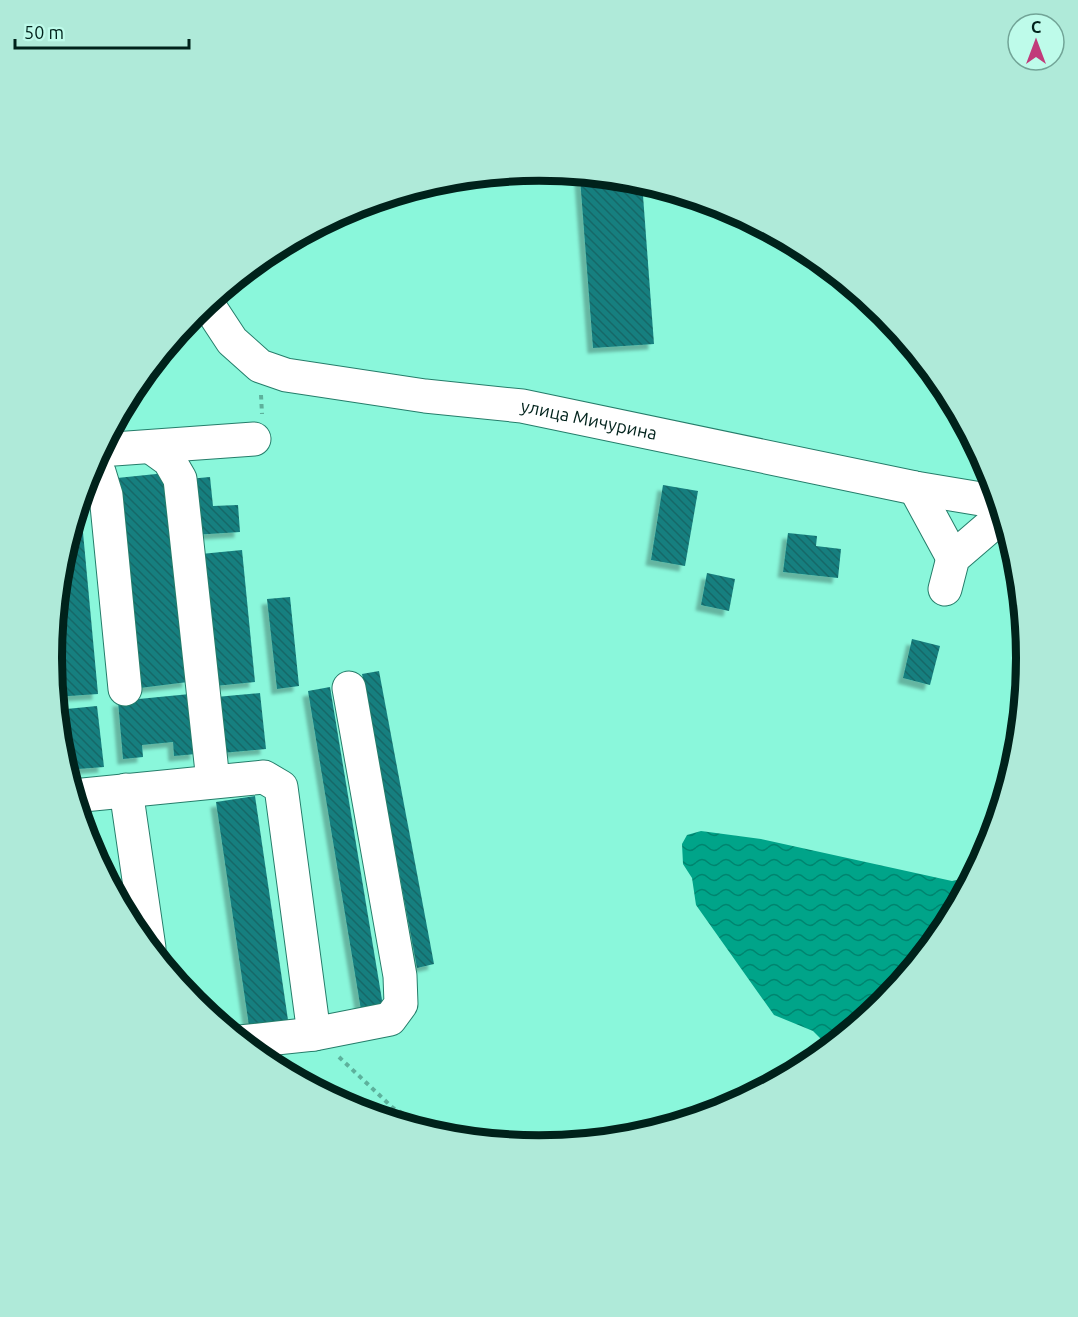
<svg xmlns="http://www.w3.org/2000/svg" width="1078" height="1317" viewBox="0 0 1078 1317" font-family="Ubuntu,sans-serif">
<defs>
<pattern id="water-waves" width="16" height="10" patternUnits="userSpaceOnUse" patternTransform="scale(1.5)"><rect width="16" height="10" fill="#00a489"/><path d="M0 5q4-4 8 0t8 0" fill="none" stroke="#00856f"/></pattern>
<pattern id="building-back-hatch" width="6" height="6" patternUnits="userSpaceOnUse" patternTransform="scale(1.5)"><rect width="6" height="6" fill="#177f7f"/><path d="M-1 5l2 2M0 0l6 6M5-1l2 2" fill="none" stroke="#126867"/></pattern>
<filter id="shadow"><feDropShadow dx="-5.5" dy="5.5" stdDeviation="1.5" flood-color="#0004"/></filter>
</defs>
<rect width="100%" height="100%" fill="#8af7db"/>
<polygon fill="url(#water-waves)" points="701,831 761,839 952,881 973,877 945,930 884,1004 830,1048 813,1031 774,1015 696,905 692,878 683,864 682,844 687,835"/>
<g fill="url(#building-back-hatch)" filter="url(#shadow)">
<polygon points="602,177 642,182 654,344 593,348 580,178"/>
<polygon points="132,390 135,411 120,413"/>
<polygon points="166,473 188,682 140,688 117,478"/>
<polygon points="210,477 213,506 238,505 240,532 193,535 188,479"/>
<polygon points="663,485 698,491 685,566 651,560"/>
<polygon points="80,500 98,694 55,697 51,658 60,563"/>
<polygon points="788,533 817,536 816,546 841,549 838,578 783,572"/>
<polygon points="242,550 255,682 215,686 201,554"/>
<polygon points="707,573 735,579 729,611 701,605"/>
<polygon points="290,597 299,686 277,689 267,599"/>
<polygon points="912,639 940,646 930,685 903,678"/>
<polygon points="379,671 434,964 417,968 362,674"/>
<polygon points="330,687 383,1006 361,1010 308,691"/>
<polygon points="260,693 266,749 222,753 216,697"/>
<polygon points="190,694 196,754 174,756 173,742 142,745 143,757 123,759 118,701"/>
<polygon points="97,706 104,767 65,770 60,753 56,710"/>
<polygon points="255,796 288,1020 249,1026 216,802"/>
<polygon points="89,819 95,858 81,820"/>
</g>
<g fill="none" stroke-linecap="round" stroke-linejoin="round">
<g stroke="#257d6a" stroke-width="35">
<g id="minor">
<path id="s1" d="M207 303 232 341 260 366 286 375 425 396 522 406 915 488 999 502"/>
<polyline points="151,447 169,460 180,479 213,781"/>
<polyline points="100,450 254,439"/>
<polyline points="92,465 99,472 106,495 125,689"/>
<polyline points="915,488 953,558"/>
<polyline points="945,589 953,558 1003,515"/>
<polyline points="126,790 149,948"/>
<polyline points="73,796 264,777 281,787 314,1034"/>
<polyline points="240,1042 314,1034 390,1019 401,1004 400,976 349,688"/>
</g>
</g>
<g stroke="#5db19c" stroke-width="4" stroke-dasharray="4.5 4.5" stroke-linecap="butt">
<polyline points="261,395 262,414"/>
<polyline points="339,1057 393,1108 448,1138"/>
</g>
<use href="#minor" stroke="#fff" stroke-width="33"/>
</g>
<g text-anchor="middle" stroke-width="4.5" stroke-linejoin="round" paint-order="stroke">
<g font-size="18" fill="#00221b" stroke="#befbea">
<text dy="6" stroke="none"><textPath href="#s1" startOffset="417">улица Мичурина</textPath></text>
</g>
</g>
<path d="M0 0H1078V1317H0ZM62 658a477 477 0 1 1 954 0a477 477 0 1 1-954 0Z" fill="#afead9" fill-rule="evenodd"/>
<path fill="none" stroke="#00221b" stroke-width="8" d="M62 658a477 477 0 1 1 954 0a477 477 0 1 1-954 0Z"/>
<g transform="translate(1036 42)"><circle r="28" fill="#befbea" stroke="#72a497" stroke-width="1.5"/>
<path d="M0-4.5L10 22L0 15L-10 22Z" fill="#c13a7a"/>
<text y="-9" font-size="16" font-weight="bold" text-anchor="middle" fill="#00221b">С</text>
</g>
<path d="M15 39v9h174v-9" fill="none" stroke="#00221b" stroke-width="3"/>
<text x="24" y="39" font-size="18" fill="#00221b" stroke="#befbea" stroke-width="4.5" paint-order="stroke">50 m</text>
</svg>
